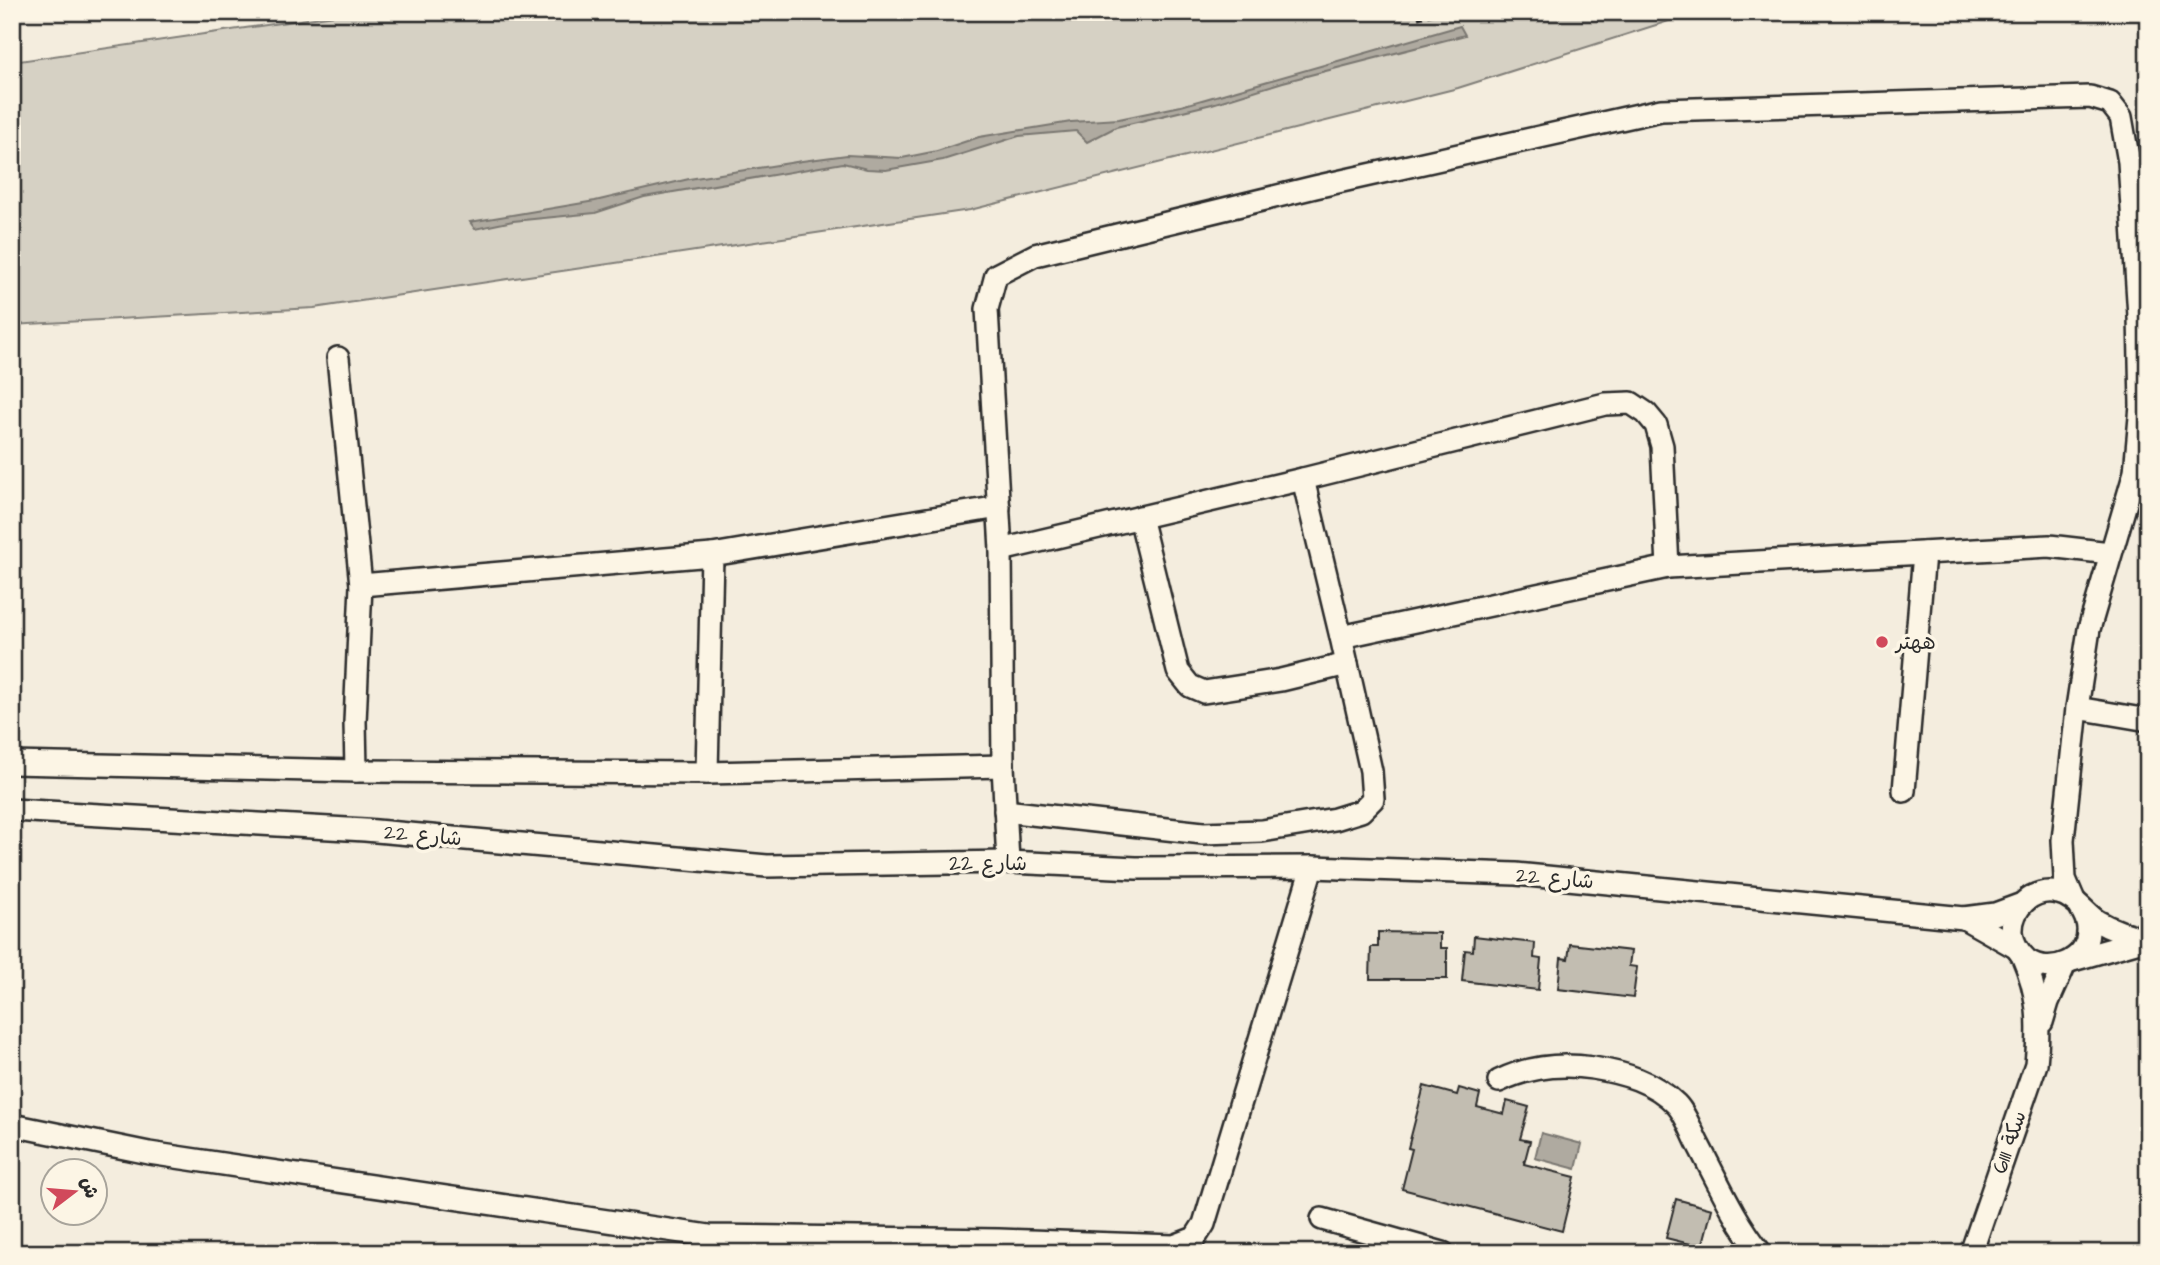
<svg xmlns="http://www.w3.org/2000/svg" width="2160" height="1265" viewBox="0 0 2160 1265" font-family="'Architects Daughter','Playpen Sans Arabic',sans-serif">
<rect width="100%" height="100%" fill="#f4edde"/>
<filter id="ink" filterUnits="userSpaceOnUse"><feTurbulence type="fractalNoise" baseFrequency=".0143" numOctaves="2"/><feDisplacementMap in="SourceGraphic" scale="14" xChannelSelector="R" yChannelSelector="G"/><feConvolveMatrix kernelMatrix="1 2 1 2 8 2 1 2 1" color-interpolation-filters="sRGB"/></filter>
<g filter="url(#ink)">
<polygon fill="#d6d1c4" stroke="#807e78" stroke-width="2" points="355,12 1697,12 1458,88 970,210 314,308 12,325 12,62"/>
<g fill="#afaaa0" stroke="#7a7771" stroke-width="2">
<polygon points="1460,26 1465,35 1283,82 1212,104 1116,127 1087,142 1076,131 1019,136 943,160 886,170 867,169 843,163 644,197 595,213 513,221 475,229 470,222 595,201 689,179 802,161 847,155 902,158 937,151 979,137 1071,122 1119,119 1181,106"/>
<polygon points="1541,1133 1582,1144 1576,1169 1535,1158"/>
</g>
<g fill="#c2bdb1" stroke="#2b2b2b" stroke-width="2">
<polygon points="1378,932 1440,933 1440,948 1447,948 1447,979 1370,979 1371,947 1378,947"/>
<polygon points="1474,936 1535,943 1534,958 1541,959 1538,990 1462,981 1465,950 1473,951"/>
<polygon points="1570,944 1631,951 1629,966 1637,967 1633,998 1558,989 1561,958 1568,959"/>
<polygon points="1424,1086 1457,1095 1459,1088 1480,1094 1477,1107 1504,1114 1507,1101 1529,1107 1520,1139 1530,1141 1524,1164 1575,1177 1562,1231 1402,1189 1412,1149 1408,1148"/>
<polygon points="1676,1199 1712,1209 1702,1247 1666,1238"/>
</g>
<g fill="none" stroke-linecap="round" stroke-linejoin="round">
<g stroke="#2b2b2b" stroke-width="26">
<g id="minor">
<polyline points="338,358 361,585 712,555 999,507"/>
<polyline points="1303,479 1605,404 1631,403 1646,413 1656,425 1662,446 1668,567"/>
<polyline points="1140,517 1178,671 1190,686 1204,692 1281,680 1347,664"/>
<polyline points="1001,550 1303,479 1341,637 1668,567 2049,546 2110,553"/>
<polyline points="2077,708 2148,720"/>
<polyline points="12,763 356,771 707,773 1003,766"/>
<polyline points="356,771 355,722 361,585"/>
<polyline points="707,773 712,555"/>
<polyline points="1904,791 1924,553"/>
<polyline points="12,810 365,830 767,866 1008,862 1136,868 1312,867 1516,874 1964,918 1995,914 2022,904"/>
<polyline points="1005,811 1203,833 1262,831 1335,819 1361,811 1373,799 1371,771 1341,637"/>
<polyline points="1008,862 1003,766 1001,550 987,309 996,275 1035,255 1315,187 1661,110 2090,97 2110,103 2121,117 2129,162 2139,316 2148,316"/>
<polyline points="2074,900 2065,879 2063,840 2077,708 2089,629 2135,472 2141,406 2139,316"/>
<path d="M2080 907C2085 915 2089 923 2088 932 2087 961 2050 976 2027 960 2019 953 2013 943 2012 932 2011 907 2034 887 2058 893 2074 896 2084 912 2097 921 2112 930 2131 936 2148 939"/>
<polyline points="1964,918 2017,948"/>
<polyline points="2073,960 2143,940"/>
<polyline points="2042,1022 2048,1002 2065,964"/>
<path d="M1499 1081C1530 1066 1560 1063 1593 1068 1624 1073 1653 1081 1676 1104 1686 1114 1692 1133 1699 1146 1718 1182 1735 1221 1761 1253"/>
<polyline points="12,1125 149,1153 709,1236 999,1240 1174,1246 1195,1238 1204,1224 1312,867"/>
<polyline points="1322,1219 1443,1253"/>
<path d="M1971 1253 2036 1064C2040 1022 2039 994 2022 955"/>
</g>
</g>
<polyline stroke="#2b2b2b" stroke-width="3.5" stroke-dasharray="5 5" stroke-linecap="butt" points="1418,18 1442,12"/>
<use href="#minor" stroke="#fcf5e5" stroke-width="21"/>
</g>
</g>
<circle fill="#d1495b" stroke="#fcf5e5" stroke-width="2.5" cx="1882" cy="642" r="7"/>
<g text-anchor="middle" stroke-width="7" stroke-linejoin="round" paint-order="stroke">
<g font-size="21" fill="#2b2b2b" stroke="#fcf5e5" text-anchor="start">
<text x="1896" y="649">ههتر</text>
</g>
<g font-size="21" fill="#2b2b2b" stroke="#fcf5e5">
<text transform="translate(423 835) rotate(5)" y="7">شارع 22</text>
<text x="988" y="870">شارع 22</text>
<text transform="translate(1555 878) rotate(5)" y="7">شارع 22</text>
<text transform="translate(2009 1142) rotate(-71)" y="7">سكة 6111</text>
</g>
</g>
<rect width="2160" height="1265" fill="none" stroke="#fcf5e5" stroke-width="42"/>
<rect x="21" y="21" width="2118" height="1223" fill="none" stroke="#2b2b2b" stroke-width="2.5" filter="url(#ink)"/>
<g transform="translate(74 1192) rotate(74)"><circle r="33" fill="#fcf5e5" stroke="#a8a49b" stroke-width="2"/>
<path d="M0-5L12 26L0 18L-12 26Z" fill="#d1495b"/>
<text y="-10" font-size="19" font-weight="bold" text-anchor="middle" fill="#2b2b2b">ش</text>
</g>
</svg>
